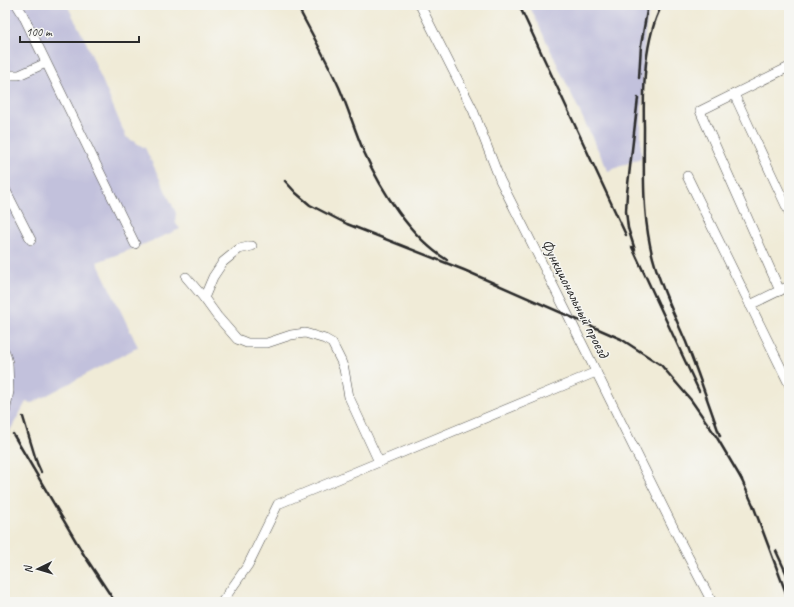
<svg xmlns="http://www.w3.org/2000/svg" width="794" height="607" viewBox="0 0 794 607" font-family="Caveat,sans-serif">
<rect width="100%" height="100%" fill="#f6f6f2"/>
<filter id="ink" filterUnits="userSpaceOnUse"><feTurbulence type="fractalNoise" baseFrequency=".025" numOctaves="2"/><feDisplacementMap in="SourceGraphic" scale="8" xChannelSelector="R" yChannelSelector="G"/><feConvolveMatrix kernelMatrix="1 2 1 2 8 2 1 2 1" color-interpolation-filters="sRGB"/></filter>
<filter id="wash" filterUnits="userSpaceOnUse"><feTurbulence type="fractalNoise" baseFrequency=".012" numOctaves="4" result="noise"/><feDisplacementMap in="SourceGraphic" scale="16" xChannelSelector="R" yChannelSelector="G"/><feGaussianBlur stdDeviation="0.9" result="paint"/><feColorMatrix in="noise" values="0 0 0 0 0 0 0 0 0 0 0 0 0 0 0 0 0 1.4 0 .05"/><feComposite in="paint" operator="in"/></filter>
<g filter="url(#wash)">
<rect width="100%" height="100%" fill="#f0ebd7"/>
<g fill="#c2c1dc">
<polygon points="5,5 67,5 86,42 126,137 145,148 176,213 175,222 180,229 135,248 97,262 138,347 32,403 26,402 7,436 5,436"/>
<polygon points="529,5 650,5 645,34 641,130 641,158 608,171"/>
</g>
</g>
<g filter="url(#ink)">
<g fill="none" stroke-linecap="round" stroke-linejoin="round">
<g stroke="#494845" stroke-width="10">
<g id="minor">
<polyline points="17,5 22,13 135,244"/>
<polyline points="420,5 473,110 500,180 569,317 681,543 712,602"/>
<polyline points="5,75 19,75 46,63"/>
<polyline points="734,94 789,212"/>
<polyline points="687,176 789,384"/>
<polyline points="5,189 31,240"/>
<polyline points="186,277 204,298 217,316 237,339 247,343 267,343 291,335 305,333 325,339 332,343 341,361 344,369 349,397 379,462"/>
<polyline points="780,291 700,111 789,67"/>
<polyline points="204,298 213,277 223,262 239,249 252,246"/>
<polyline points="750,305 789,286"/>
<polyline points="5,352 8,363 9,391 5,413"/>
<polyline points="222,602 248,565 278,504 596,372"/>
</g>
</g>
<use href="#minor" stroke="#fff" stroke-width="9"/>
<g stroke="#2b2b2b" stroke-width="2.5">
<polyline points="519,5 626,235"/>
<path d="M662 5C644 39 643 89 644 127 644 166 642 206 650 245 656 277 673 312 686 342 698 373 709 404 720 436"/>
<path d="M300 11C313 36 327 61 339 87 348 108 355 131 364 152 381 190 411 238 447 260"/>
<polyline points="639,78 641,45 648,5"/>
<polyline points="285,181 296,193 310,205 347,224 464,270 621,339 661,365 691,400 716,436 742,480"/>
<polyline points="632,247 699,391"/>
<polyline points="635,250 628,228 626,211 627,193 638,98"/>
<polyline points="23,417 37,463 41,472"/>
<polyline points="13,434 84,555 115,602"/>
<polyline points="740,476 753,505 789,601"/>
<polyline points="776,551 789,579"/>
</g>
</g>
</g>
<g text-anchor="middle" stroke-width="3" stroke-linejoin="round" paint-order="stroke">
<g font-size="16" fill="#2b2b2b" stroke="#f6f6f2">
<text transform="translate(576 298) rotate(63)" y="6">Функциональный проезд</text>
</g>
</g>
<rect width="794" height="607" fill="none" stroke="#f6f6f2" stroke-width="20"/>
<g transform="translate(38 569) rotate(265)" stroke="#f6f6f2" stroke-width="3" paint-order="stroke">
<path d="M0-3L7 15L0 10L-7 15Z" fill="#2b2b2b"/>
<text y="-6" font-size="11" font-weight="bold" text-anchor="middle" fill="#2b2b2b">N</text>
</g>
<path d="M20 36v6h119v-6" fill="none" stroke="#2b2b2b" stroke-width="2"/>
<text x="26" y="36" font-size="12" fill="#2b2b2b" stroke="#f6f6f2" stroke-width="3" paint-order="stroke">100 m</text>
</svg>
